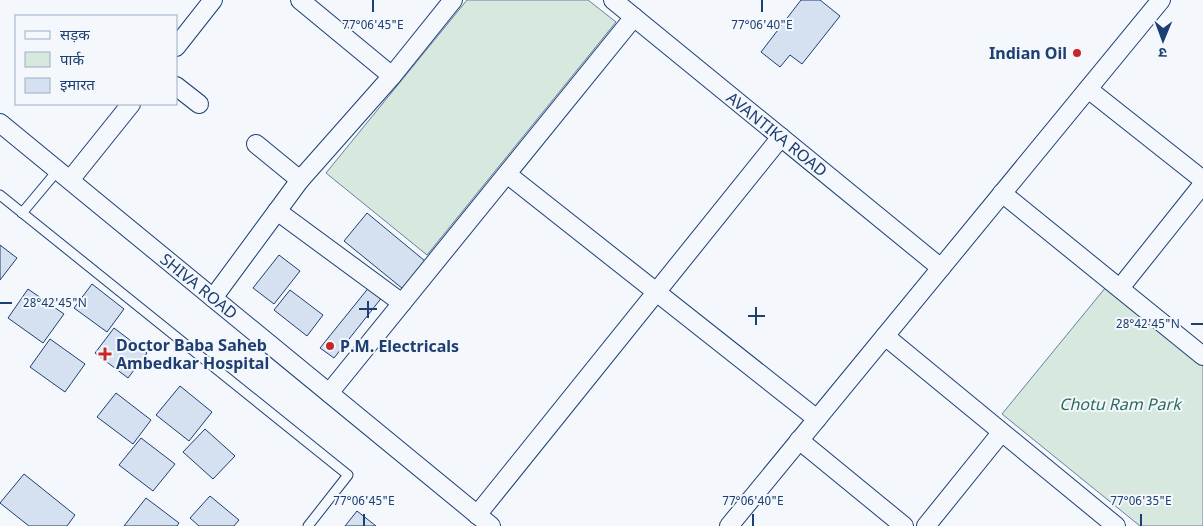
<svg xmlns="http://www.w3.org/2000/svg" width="1203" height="526" viewBox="0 0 1203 526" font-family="Georgia,'Noto Sans Devanagari',serif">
<rect width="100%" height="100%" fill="#f4f7fb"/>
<g fill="#d7e8df" stroke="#687fa3">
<polygon points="467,0 588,0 616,22 427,255 326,173"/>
<polygon points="1106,287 1203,366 1203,526 1140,526 1002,414"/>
</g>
<g fill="#d5e0f0" stroke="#1d3f73">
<polygon points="801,0 820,0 840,16 802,64 790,55 780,67 761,52"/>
<polygon points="367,213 425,261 403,289 344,241"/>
<polygon points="0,245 17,258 0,280"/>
<polygon points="279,255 300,271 274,304 253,288"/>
<polygon points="92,284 124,309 107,332 74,308"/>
<polygon points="370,286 383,296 334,358 320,348"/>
<polygon points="28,289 64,314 43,343 8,318"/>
<polygon points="290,290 323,315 307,336 274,310"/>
<polygon points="114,328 147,353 128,378 95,353"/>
<polygon points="50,339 85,364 65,392 30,367"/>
<polygon points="180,386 212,412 189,441 156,415"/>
<polygon points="116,393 151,420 133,444 97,417"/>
<polygon points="205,429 235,456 213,479 183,452"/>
<polygon points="141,438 175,464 153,491 119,465"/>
<polygon points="24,474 75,515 67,526 29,526 0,503"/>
<polygon points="210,496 239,520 234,526 199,526 190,518"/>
<polygon points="146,498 179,523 177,526 124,526"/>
<polygon points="357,511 376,526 345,526"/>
</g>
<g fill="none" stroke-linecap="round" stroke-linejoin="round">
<g stroke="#1d3f73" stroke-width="11">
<g id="service">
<polyline points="0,195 348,475 308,526"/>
<polyline points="22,213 58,170"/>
</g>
</g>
<g stroke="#1d3f73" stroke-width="20">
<g id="minor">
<polyline points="300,0 392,76"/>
<polyline points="613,0 941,268"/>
<polyline points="176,47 213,0"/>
<polyline points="176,86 199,104"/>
<polyline points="1088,89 1203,180"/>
<polyline points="0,123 491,526"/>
<polyline points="256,144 300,180"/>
<polyline points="507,174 817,419"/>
<polyline points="70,180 131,104"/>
<polyline points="1002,193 1203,356"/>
<polyline points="277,211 402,303"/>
<polyline points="1120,288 1203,184"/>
<polyline points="213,298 300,180 392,76 453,0"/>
<polyline points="885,336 1116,526"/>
<polyline points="329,393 634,17"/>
<polyline points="799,440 904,526"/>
<polyline points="477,515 781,137"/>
<polyline points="729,526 1161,0"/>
<polyline points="926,526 1001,433"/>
</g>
</g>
<use href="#service" stroke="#f4f7fb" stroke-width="9"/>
<use href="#minor" stroke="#f4f7fb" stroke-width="18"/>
</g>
<path fill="none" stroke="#1d3f73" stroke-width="2" d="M373 12V0M762 12V0M0 303H12M359 309H377M748 316H765M368 318V301M1191 324H1203M756 325V307M364 526V514M753 526V514M1141 526V514"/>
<g fill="#c62828" stroke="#f4f7fb" stroke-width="2">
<circle cx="1077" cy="53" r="5"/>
<circle cx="330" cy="346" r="5"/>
<path d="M102.5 346.5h5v5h5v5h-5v5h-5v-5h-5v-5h5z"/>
</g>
<g text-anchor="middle" stroke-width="4" stroke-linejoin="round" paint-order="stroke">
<g font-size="16" font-weight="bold" fill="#1d3f73" stroke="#f4f7fb" text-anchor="start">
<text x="1067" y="59" text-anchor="end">Indian Oil</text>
<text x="116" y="351">Doctor Baba Saheb<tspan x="116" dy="18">Ambedkar Hospital</tspan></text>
<text x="340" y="352">P.M. Electricals</text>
</g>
<g font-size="16" fill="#1d3f73" stroke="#f4f7fb">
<text transform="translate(777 134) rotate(39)" y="6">AVANTIKA ROAD</text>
<text transform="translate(199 286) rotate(39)" y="6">SHIVA ROAD</text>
</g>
<g font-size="16" font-style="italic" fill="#2c6c60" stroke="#f4f7fb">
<text x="1120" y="410">Chotu Ram Park</text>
</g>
</g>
<g font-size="12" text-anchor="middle" fill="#1d3f73" stroke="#f4f7fb" stroke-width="4" stroke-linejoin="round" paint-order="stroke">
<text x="373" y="29">77°06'45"E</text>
<text x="762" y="29">77°06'40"E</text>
<text x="55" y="307">28°42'45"N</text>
<text x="1148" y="328">28°42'45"N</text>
<text x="364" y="505">77°06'45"E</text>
<text x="753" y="505">77°06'40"E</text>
<text x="1141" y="505">77°06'35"E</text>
</g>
<rect x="15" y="15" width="162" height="90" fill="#f4f7fb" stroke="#9eadc5"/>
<rect x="25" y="31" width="25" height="8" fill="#f4f7fb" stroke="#9eadc5"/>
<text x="60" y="40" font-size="15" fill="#1d3f73">सड़क</text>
<rect x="25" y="52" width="25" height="15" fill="#d7e8df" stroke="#9eadc5"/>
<text x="60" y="65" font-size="15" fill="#1d3f73">पार्क</text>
<rect x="25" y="78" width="25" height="15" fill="#d5e0f0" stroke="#9eadc5"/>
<text x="60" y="90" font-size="15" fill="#1d3f73">इमारत</text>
<g transform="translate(1163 40) rotate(181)" stroke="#f4f7fb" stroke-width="4" paint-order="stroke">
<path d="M0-4L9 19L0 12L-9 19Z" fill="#1d3f73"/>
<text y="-8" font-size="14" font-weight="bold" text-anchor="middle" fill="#1d3f73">उ</text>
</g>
</svg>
